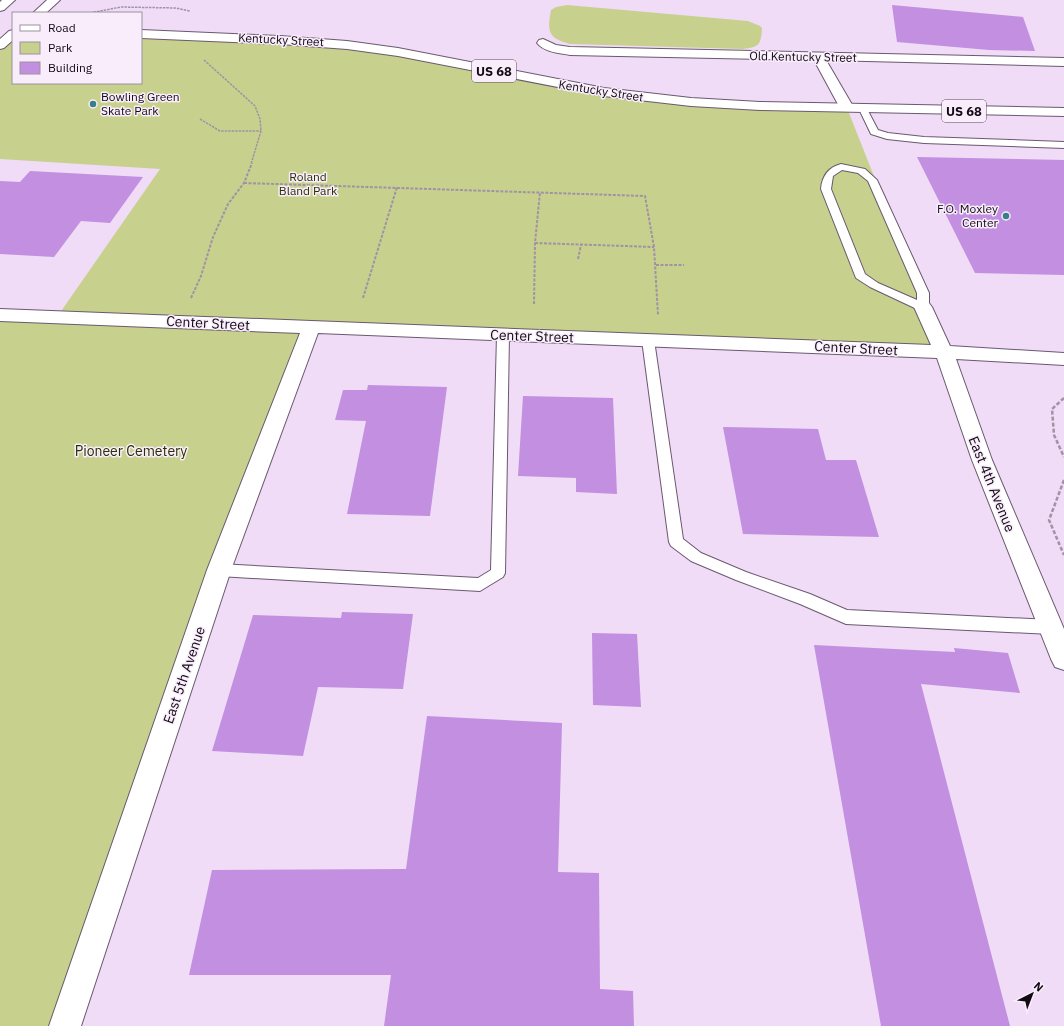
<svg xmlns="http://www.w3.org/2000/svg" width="1064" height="1026" viewBox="0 0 1064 1026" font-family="'IBM Plex Sans',sans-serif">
<rect width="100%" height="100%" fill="#f0dcf6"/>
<g fill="#c7d18d">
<path d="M567 5 748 21 760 26 762 28C761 45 759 47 743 49L570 44C548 38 547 32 551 10L556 7Z"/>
<polygon points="13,34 13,83 141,83 141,35 322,42 660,100 847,108 944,353 311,328 67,1026 0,1026 0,314 57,317 160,169 0,159 0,45"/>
</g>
<g fill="#c38fe0">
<polygon points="892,5 1023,17 1035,51 989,50 897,42"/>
<polygon points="917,157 1064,160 1064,275 975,273"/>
<polygon points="30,171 143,177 110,223 81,221 54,257 0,254 0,181 20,182"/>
<polygon points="368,385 447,387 430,516 347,514 366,421 335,420 343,390 367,390"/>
<polygon points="523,396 613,398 617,494 576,492 576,478 518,476"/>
<polygon points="723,427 818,429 826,460 856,460 879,537 743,534"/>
<polygon points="342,612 413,614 403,689 318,687 303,756 212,751 253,615 341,618"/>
<polygon points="592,633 637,634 641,707 593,705"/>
<polygon points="814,645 955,652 954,648 1008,653 1020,693 921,684 1010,1026 881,1026"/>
<polygon points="427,716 562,723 558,872 599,873 600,989 633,991 634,1026 384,1026 391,975 189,975 212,870 406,869"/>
</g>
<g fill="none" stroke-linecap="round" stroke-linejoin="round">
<g stroke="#6a596f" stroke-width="2">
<g id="lane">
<polygon points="863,106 867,109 878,130 888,133 924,137 1064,142 1064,148 924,143 887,139 871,134 859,109"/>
<path d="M841 164 865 169 877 180 929 293V307L927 310H919L870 287 856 278 821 189C822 176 829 167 841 164ZM842 170 858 173 868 181 917 293V300L878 283 865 274 831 189 833 176Z"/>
<polygon points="503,331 507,332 509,335 505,573 503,577 480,591 219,576 214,574 212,570 214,566 219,564 478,578 491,570 497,335 499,332"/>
<polygon points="648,336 652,337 654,340 683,539 701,553 746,572 810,594 847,610 1051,620 1056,622 1059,627 1056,632 1051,634 846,624 800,604 736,580 691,561 671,546 669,542 642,340 644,337"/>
</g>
</g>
<g stroke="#6a596f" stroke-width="2">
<g id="street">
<path d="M543 39 556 45 570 47 1064 58V66L826 60 854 108 852 111H842L840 108 814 60 570 55C559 53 544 52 537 43L539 40Z"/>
<polygon points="923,301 929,303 932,307 950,346 1064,353 1064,365 956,359 992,460 1064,629 1064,670 1055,667 1051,659 972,460 937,358 318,333 231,570 81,1026 49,1026 207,570 300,333 0,321 0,309 931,345 914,307 917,303"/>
</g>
</g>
<g stroke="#6a596f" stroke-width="2">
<g id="primary">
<polygon points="2,0 15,0 4,10 0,11 0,2"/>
<polygon points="47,0 60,0 46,13 33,13"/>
<polygon points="13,30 13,40 4,48 0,49 0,39 9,31"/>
<polygon points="141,30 280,36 347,41 398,48 604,88 691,98 760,102 1064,108 1064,116 760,110 691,106 604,96 398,56 347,49 280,44 141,38"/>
</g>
</g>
<g stroke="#a192a5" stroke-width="1.5" stroke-dasharray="2.5 1" stroke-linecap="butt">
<polyline points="90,13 121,7 176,8 190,11"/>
<polyline points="204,60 255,106 260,119 261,131 251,164"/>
<polyline points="200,119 220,131 261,131"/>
</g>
<g stroke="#a192a5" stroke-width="2" stroke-dasharray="3 1.5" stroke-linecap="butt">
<polyline points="244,183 645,196 654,247 658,315"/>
<polyline points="535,243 654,247"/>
<polyline points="578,259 581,245"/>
<polyline points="656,265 684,265"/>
<polyline points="191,298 201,276 213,237 228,204 244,183 252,163"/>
<polyline points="363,298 397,187"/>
<polyline points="534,304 535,243 540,192"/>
</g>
<g stroke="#a192a5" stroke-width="2.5" stroke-dasharray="4 2" stroke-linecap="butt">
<polyline points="1064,398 1052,409 1054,435 1064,457"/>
<polyline points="1064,480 1049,520 1064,555"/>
</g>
<use href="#lane" fill="#fff" fill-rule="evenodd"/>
<use href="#street" fill="#fff" fill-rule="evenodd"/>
<use href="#primary" fill="#fff" fill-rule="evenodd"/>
</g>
<g fill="#377f87" stroke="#f9edfc" stroke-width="1.5">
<circle cx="93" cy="104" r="4"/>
<circle cx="1006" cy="216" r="4"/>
</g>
<g text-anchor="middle" stroke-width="3" stroke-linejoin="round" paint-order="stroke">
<g font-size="12" fill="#110a12" stroke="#f9edfc">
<text transform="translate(281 40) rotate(3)" y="4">Kentucky Street</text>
<text transform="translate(803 57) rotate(1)" y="4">Old Kentucky Street</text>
<text transform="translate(601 91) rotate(9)" y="4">Kentucky Street</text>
</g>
<g font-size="12" fill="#110a12" stroke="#f9edfc" text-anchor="start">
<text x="101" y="101">Bowling Green<tspan x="101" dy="14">Skate Park</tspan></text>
<text x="998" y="213" text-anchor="end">F.O. Moxley<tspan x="998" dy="14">Center</tspan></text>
</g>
<g font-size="12" fill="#2a2e03" stroke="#f9edfc">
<text x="308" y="181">Roland<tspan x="308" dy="14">Bland Park</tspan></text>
</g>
<g fill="#f9edfc" stroke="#574e58" stroke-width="1">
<rect x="472" y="60" width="44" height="22" rx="3"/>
<rect x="942" y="100" width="44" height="22" rx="3"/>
</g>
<g font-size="13" font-weight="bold" fill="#110a12">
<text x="494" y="76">US 68</text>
<text x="964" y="116">US 68</text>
</g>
<g font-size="14" fill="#110a12" stroke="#f9edfc">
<text transform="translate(208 323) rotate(3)" y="5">Center Street</text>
<text transform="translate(532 336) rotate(2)" y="5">Center Street</text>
<text transform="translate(856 348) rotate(3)" y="5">Center Street</text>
<text transform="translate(992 484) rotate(68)" y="5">East 4th Avenue</text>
<text transform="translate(184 675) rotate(-71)" y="5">East 5th Avenue</text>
</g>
<g font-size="14" fill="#2a2e03" stroke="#f9edfc">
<text x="131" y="456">Pioneer Cemetery</text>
</g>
</g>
<rect x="12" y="12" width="130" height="72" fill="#f9edfc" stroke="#9c929e"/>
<rect x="20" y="25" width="20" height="6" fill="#ffffff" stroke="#9c929e"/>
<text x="48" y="32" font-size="12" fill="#110a12">Road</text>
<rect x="20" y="42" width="20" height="12" fill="#c7d18d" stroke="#9c929e"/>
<text x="48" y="52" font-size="12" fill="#110a12">Park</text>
<rect x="20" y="62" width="20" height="12" fill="#c38fe0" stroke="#9c929e"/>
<text x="48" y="72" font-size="12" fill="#110a12">Building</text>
<g transform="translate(1032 994) rotate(42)" stroke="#f9edfc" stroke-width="3" paint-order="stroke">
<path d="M0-3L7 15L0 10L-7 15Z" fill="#110a12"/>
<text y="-6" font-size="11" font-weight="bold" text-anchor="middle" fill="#110a12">N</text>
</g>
</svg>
